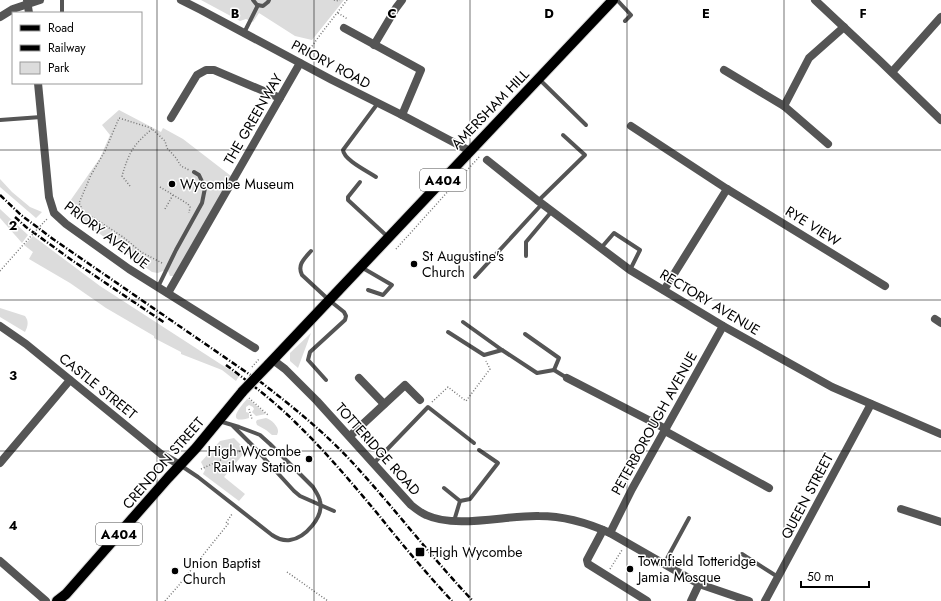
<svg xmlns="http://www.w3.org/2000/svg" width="941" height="601" viewBox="0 0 941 601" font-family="Jost,sans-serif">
<rect width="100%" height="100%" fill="#fff"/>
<g fill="#dcdcdc">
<polygon points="201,0 344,0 312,40 295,36 259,13 253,22 246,19 240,21"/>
<polygon points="119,110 161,132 163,128 183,139 231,176 175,276 170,276 168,271 163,271 158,273 152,272 74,215 69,207 68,204 100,158 110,135 102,125"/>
<polygon points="0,179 12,192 30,207 42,212 36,218 0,187"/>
<polygon points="0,209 28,235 22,243 0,218"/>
<polygon points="33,236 100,286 239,376 236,381 222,370 181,354 181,352 154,338 154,336 106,308 70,283 29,259 33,252 24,245"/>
<path d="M0 308 25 316C29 321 28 326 25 332L0 317Z"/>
<polygon points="311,333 298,368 290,361 290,353"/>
<path d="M247 399 250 400 266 414 256 416 252 412 254 409 253 407 249 405 246 407V412L249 413V418C225 425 240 407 247 399Z"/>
<path d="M266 418C271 419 279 427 278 432L277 435H272L266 430 257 425 256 422 257 420Z"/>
<polygon points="234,438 243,447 245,452 224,477 245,494 239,501 203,474 205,470 201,462 220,441"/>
</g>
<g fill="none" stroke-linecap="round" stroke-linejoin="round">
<g stroke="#dbdbdb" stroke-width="12">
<g id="primary">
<polyline points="268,365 613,0"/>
<polyline points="57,601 66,594 168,478 196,448 243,391"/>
</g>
</g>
<g stroke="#777" stroke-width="1.5" stroke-dasharray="1 2" stroke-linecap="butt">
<polyline points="334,0 336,1 340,0"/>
<polyline points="338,13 346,18 346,20"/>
<polyline points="305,56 320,35 347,0"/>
<path d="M130 186 122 176C129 152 133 145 152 129"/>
<polyline points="160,187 188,204 190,207 189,213"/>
<polyline points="165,209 173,195"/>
<polyline points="44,222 48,218"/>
<polyline points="396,249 479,157"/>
<polyline points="162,263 141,252 123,237 83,211 79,203 91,175 105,151 119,118 151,128 165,141 167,148 176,158 181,166 189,170"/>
<polyline points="0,271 32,235"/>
<polyline points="249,398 268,415"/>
<polyline points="432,402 448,387 466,401 490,369 486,361"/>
<polyline points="249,409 252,419"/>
<polyline points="201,469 245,449"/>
<polyline points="610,569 622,550"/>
<polyline points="287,572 328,601"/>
<polyline points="165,601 179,585 228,524 226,523 232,514"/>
</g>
<g stroke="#555" stroke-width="4">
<polyline points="62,0 62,13"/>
<polyline points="253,0 257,5 263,6 268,2 269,0"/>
<polyline points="617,0 631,15 625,21"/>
<polyline points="244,33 258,5"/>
<polyline points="539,79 586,125"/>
<polyline points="0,120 41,117"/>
<path d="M376 177C367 171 344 160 343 150L378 103"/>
<polyline points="360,182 348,197 348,200 388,237"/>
<polyline points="538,201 585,155 563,135"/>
<polyline points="601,248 614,233 640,250 630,270"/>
<path d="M311 251C304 259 297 265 302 275L329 300 344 312 346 316 345 320 310 352 308 360 326 380"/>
<polyline points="526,256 526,242 552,211"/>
<polyline points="361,267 392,285 383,295 368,290"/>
<polyline points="475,277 542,204"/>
<polyline points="158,287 176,250 202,203 205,188 199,175 194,172"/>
<polyline points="463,322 502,350 537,373 554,370 567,378"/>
<polyline points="448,332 484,355 502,350"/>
<polyline points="525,334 559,358 554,370"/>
<polyline points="233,426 253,446 294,491 300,496 334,511"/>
<polyline points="373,464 428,407 474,443"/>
<path d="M180 465 198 477 272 535C278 539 283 541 290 540 305 538 324 517 320 501 319 496 316 492 313 487L270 444 260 435 255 433 239 427 219 421"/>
<polyline points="444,488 460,501 454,521"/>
<polyline points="460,501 470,499 498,463 479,450"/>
<polyline points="742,554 778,577"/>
<polyline points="664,564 689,518"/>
</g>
<g stroke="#555" stroke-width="8">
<polyline points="27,0 29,13"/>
<polyline points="181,0 201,10 332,80 402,115 470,151"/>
<polyline points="815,0 880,61 941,120"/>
<polyline points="0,17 13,9 40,0"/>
<polyline points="344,28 421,70 402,115"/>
<polyline points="374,45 396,8 402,0"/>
<polyline points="724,70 784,106"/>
<polyline points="892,72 941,17"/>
<polyline points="38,83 49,197 54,213 66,224 129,269 255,348"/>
<polyline points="171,118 197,75 206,70 214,70 280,98"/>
<polyline points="631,126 727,189 885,286"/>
<polyline points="828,144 784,106 809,58 844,27"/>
<polyline points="487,160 537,200 630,270 723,326 832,387 941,434"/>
<polyline points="664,290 727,189"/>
<polyline points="168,293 300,63"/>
<polyline points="935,319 941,323"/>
<polyline points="0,326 26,344 161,454 180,465"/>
<path d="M273 360 285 369 317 401 411 505C416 509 421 513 426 515 456 529 507 515 539 516 563 516 588 523 610 533L699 584 749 601"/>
<polyline points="359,378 384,404"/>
<polyline points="567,378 666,429"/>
<polyline points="665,431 769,488"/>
<polyline points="350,436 405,385 420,400"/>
<polyline points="0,463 70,380"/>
<polyline points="901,509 941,522"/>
<polyline points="603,530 587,560 588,564 647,601"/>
<polyline points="610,533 632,489 723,326"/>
<polyline points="0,561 46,601"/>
<polyline points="691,601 699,584"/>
<polyline points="765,601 871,404"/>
</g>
<use href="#primary" stroke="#000" stroke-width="10"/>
<g stroke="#000" stroke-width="2.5" stroke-dasharray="6 2 1 2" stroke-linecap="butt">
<path d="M0 195 21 215 53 239 262 383C293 407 324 432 351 461 393 506 430 556 473 601"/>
<polyline points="15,217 26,227 73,261 165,323"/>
<path d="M226 365C250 383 274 401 296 423 325 451 351 482 377 513 401 543 426 573 452 601"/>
</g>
<g stroke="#dbdbdb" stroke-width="12" stroke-linecap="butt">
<polyline id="primary-bridge" points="243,391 268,365"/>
</g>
<g stroke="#777" stroke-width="1.5" stroke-dasharray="1 2" stroke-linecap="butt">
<polyline points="32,235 44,222"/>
<polyline points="252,367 259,359"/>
</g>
<use href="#primary-bridge" stroke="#000" stroke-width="10"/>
</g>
<path fill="none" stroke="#000" stroke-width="1" stroke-opacity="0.55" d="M157 0V601M314 0V601M470 0V601M627 0V601M784 0V601M0 150H941M0 300H941M0 451H941"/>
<g fill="#000" stroke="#fff" stroke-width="1.5">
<circle cx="172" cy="184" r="4"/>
<circle cx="414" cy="264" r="4"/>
<circle cx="309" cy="459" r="4"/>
<rect x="415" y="547" width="10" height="10" rx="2"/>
<circle cx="630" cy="569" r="4"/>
<circle cx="175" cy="571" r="4"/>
</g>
<g text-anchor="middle" stroke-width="3" stroke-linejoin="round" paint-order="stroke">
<g fill="#fff" stroke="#4c4c4c" stroke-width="1">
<rect x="420" y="169" width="46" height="22" rx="3"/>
<rect x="96" y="523" width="46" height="22" rx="3"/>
</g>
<g font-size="13" font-weight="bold" fill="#000">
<text x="443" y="185">A404</text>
<text x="119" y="539">A404</text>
</g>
<g font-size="14" fill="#000" stroke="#fff">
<text transform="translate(331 64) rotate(28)" y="5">PRIORY ROAD</text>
<text transform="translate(490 109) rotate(-46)" y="5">AMERSHAM HILL</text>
<text transform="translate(253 119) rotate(-60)" y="5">THE GREENWAY</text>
<text transform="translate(813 226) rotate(32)" y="5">RYE VIEW</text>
<text transform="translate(107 235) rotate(37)" y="5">PRIORY AVENUE</text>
<text transform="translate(710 302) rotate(31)" y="5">RECTORY AVENUE</text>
<text transform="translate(98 386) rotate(39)" y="5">CASTLE STREET</text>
<text transform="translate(654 423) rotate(-61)" y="5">PETERBOROUGH AVENUE</text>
<text transform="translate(378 449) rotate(48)" y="5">TOTTERIDGE ROAD</text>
<text transform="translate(163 463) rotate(-49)" y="5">CRENDON STREET</text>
<text transform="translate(807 496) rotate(-62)" y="5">QUEEN STREET</text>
</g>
<g font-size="14" fill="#000" stroke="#fff" text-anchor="start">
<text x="180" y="189">Wycombe Museum</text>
<text x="422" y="261">St Augustine's<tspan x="422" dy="16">Church</tspan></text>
<text x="301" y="456" text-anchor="end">High Wycombe<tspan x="301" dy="16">Railway Station</tspan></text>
<text x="429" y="557">High Wycombe</text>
<text x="638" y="566">Townfield Totteridge<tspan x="638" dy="16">Jamia Mosque</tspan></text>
<text x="183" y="568">Union Baptist<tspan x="183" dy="16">Church</tspan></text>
</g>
</g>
<g font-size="13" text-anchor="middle" font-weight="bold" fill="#000" stroke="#fff" stroke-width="3" stroke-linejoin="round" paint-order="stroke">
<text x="235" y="18">B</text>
<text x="392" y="18">C</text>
<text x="549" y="18">D</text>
<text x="706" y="18">E</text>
<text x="863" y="18">F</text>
<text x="13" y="230">2</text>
<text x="13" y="380">3</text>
<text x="13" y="530">4</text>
</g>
<rect x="12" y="12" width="130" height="72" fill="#ffffff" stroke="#999999"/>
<rect x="20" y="25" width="20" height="6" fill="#000000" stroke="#999999"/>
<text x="48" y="32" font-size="12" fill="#000000">Road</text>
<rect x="20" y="45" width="20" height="6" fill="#000000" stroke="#999999"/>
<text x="48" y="52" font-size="12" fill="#000000">Railway</text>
<rect x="20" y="62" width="20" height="12" fill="#dcdcdc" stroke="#999999"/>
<text x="48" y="72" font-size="12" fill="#000000">Park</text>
<path d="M801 581v6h68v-6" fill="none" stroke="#000000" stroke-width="2"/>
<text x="807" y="581" font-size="12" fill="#000000" stroke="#ffffff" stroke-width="3" paint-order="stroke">50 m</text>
</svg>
